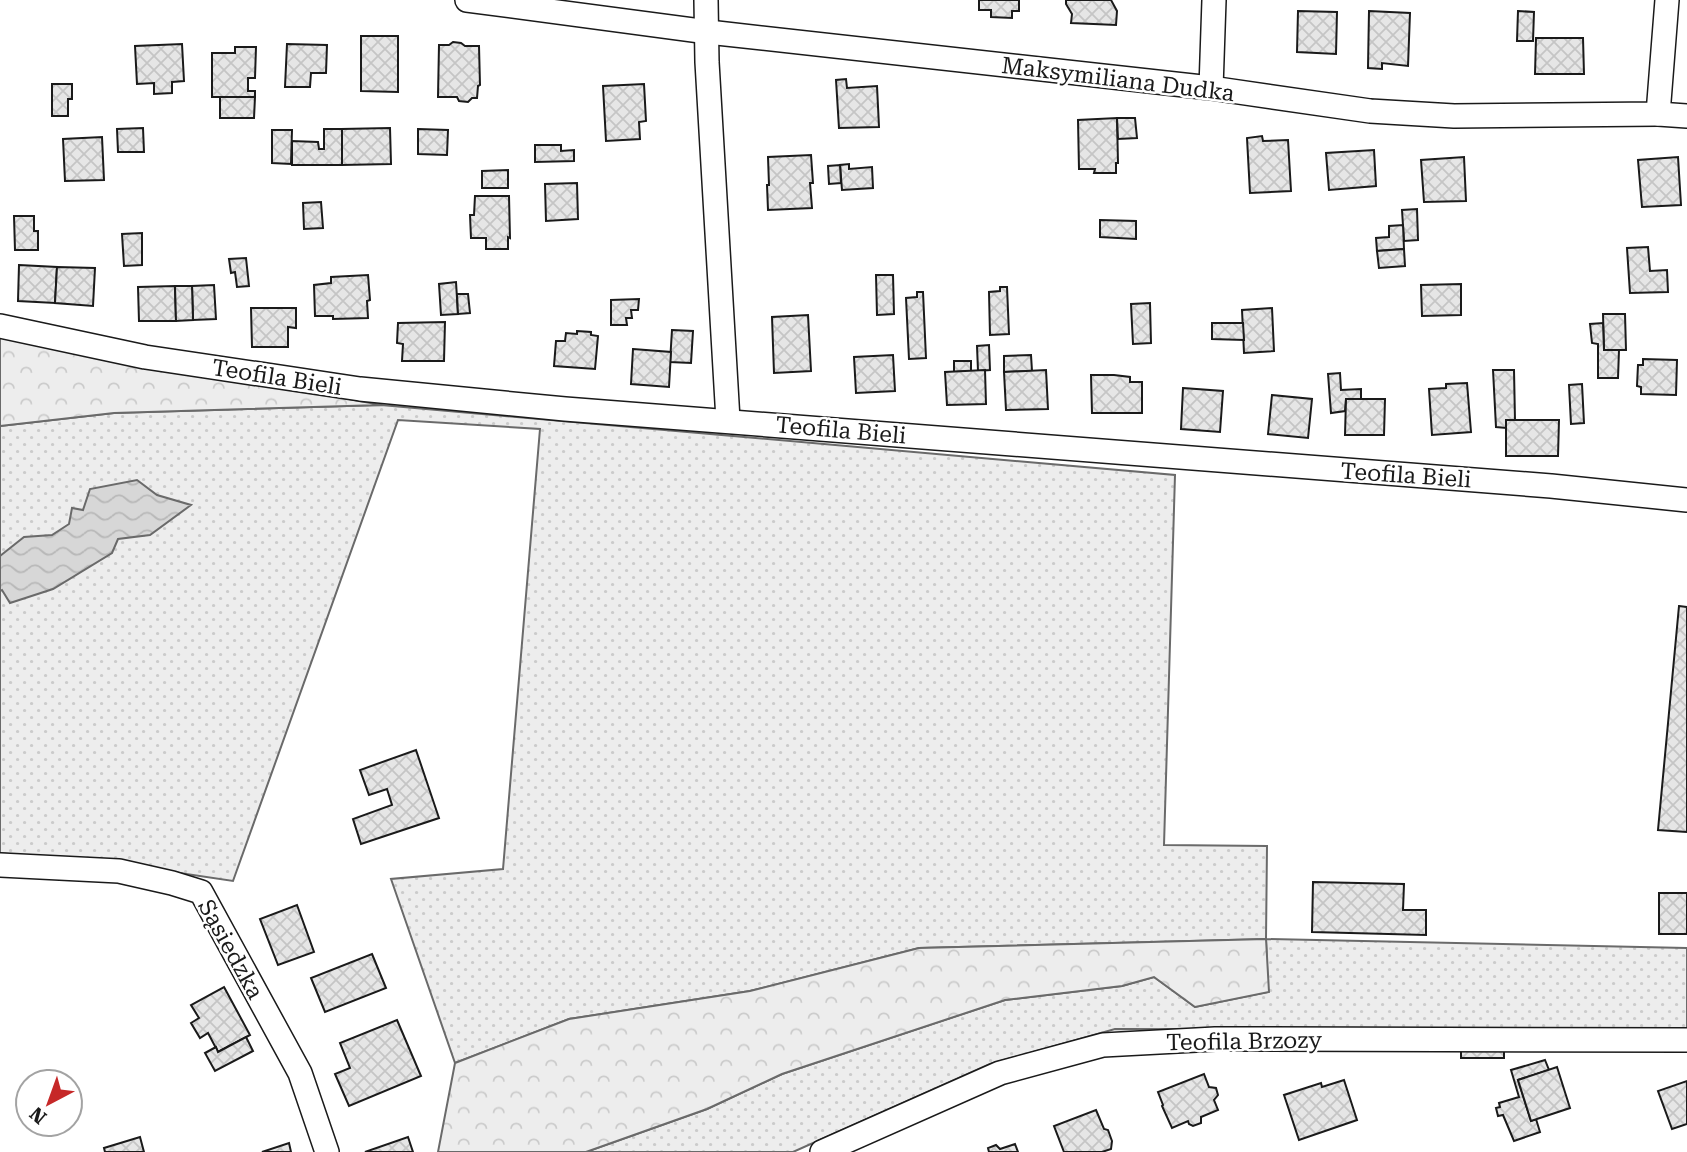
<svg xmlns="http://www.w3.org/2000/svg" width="1687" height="1152" viewBox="0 0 1687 1152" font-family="'Roboto Serif',serif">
<defs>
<pattern id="grass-dots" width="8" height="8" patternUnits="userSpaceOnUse" patternTransform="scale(1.75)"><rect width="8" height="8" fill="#ededed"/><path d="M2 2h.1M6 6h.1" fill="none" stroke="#cbcbcb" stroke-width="1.8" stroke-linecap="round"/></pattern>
<pattern id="forest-crowns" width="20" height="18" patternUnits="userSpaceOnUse" patternTransform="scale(1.75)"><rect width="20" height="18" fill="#ededed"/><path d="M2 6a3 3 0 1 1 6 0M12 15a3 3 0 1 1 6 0" fill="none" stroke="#cbcbcb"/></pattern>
<pattern id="water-waves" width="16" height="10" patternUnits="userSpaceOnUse" patternTransform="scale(1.75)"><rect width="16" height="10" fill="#d7d7d7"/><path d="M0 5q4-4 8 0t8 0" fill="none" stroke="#b8b8b8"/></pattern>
<pattern id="building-cross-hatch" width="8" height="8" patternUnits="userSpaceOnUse" patternTransform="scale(1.75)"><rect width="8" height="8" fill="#e6e6e6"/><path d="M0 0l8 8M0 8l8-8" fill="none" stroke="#c5c5c5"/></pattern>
</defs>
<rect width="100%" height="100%" fill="#fff"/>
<polygon fill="url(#grass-dots)" stroke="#6a6a6a" stroke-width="2" points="381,405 1175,475 1164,845 1267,846 1266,939 1687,948 1687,1030 1115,1029 990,1064 793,1152 586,1152 707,1109 782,1074 1005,1000 1122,986 1154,977 1195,1007 1268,992 1266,939 919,948 750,991 569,1019 455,1063 391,879 503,869 540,429 398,420 233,881 173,872 0,853 0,426 114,413"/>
<g fill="url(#forest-crowns)" stroke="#6a6a6a" stroke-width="2">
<polygon points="0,334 381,405 114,413 0,426"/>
<polygon points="1266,939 1269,992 1195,1007 1154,977 1122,986 1005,1000 782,1074 707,1109 586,1152 438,1152 455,1063 569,1019 750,991 919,948"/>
</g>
<polygon fill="url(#water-waves)" stroke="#6a6a6a" stroke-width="2" points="137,480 157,495 191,505 150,535 118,539 112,553 53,589 10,603 2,590 0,591 0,556 24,537 52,535 69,524 72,508 83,510 90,489"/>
<g fill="url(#building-cross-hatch)" stroke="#1a1a1a" stroke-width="2">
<polygon points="979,0 1019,0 1019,11 1012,11 1012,18 991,17 991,10 979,10"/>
<polygon points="1066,0 1111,0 1117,11 1116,25 1071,23 1072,14 1066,4"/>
<polygon points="1298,11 1337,12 1336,54 1297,52"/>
<polygon points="1369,11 1410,13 1408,66 1382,63 1382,69 1368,68"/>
<polygon points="1518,11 1534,12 1533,41 1517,41"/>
<polygon points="361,36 398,36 398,92 361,91"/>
<polygon points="1536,38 1583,38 1584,74 1535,74"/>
<polygon points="453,42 461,43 465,46 479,46 480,85 478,86 477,98 472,98 468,102 459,101 457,97 438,97 439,45 449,45"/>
<polygon points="182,44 184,81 172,82 172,93 154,94 154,83 137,84 135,46"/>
<polygon points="287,44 327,45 326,73 311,73 310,87 285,87"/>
<polygon points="235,47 256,47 255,78 248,78 248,91 255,91 255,97 212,97 212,53 235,53"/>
<polygon points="846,79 847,88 877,86 879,127 839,128 836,80"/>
<polygon points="52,84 72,84 72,99 68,99 68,116 52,116"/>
<polygon points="644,84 646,121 639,122 640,139 606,141 603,86"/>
<polygon points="220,97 255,97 254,118 220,118"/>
<polygon points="1117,118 1118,163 1116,163 1116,173 1094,173 1095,169 1079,169 1078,120"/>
<polygon points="1117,118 1135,118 1137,138 1118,139"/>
<polygon points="143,128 144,152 118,152 117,129"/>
<polygon points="390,128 391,164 342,165 342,129"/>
<polygon points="324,129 342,129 342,165 292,165 292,141 318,142 319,149 324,149"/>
<polygon points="418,129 448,130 447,155 418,154"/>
<polygon points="272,130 292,130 291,164 272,163"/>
<polygon points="1262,136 1263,141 1288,140 1291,191 1250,193 1247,138"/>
<polygon points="102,137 104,180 65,181 63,139"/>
<polygon points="535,145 561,145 561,151 574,150 574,161 535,162"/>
<polygon points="1374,150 1376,186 1329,190 1326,153"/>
<polygon points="811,155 813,183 810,183 812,208 768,210 767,185 769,185 768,157"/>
<polygon points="1464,157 1466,201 1424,202 1421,160"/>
<polygon points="1678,157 1681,205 1642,207 1638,160"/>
<polygon points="849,164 849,169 872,167 873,188 842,190 840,165"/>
<polygon points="840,165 841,183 829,184 828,166"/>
<polygon points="508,170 508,188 482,188 482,171"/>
<polygon points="577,183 578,219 546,221 545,184"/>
<polygon points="475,196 509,196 510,238 508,237 508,249 486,249 486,238 471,238 470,215 474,215"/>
<polygon points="321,202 323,228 304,229 303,203"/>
<polygon points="1417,209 1418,240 1404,241 1402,210"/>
<polygon points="14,216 34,216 34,231 38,231 38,250 15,250"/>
<polygon points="1100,220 1136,221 1136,239 1100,237"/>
<polygon points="1403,225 1404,249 1377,251 1376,238 1389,237 1389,226"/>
<polygon points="142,233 142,265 124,266 122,234"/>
<polygon points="1648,247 1650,271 1667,270 1668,292 1630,293 1627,248"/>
<polygon points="1404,249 1405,266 1379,268 1377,251"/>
<polygon points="246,258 249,286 237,287 235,272 231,273 229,259"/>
<polygon points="19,265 57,267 55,303 18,301"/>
<polygon points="57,267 95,268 93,306 55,303"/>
<polygon points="368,275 370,300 367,301 368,318 333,319 333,316 315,316 314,285 331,283 331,277"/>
<polygon points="876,275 893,275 894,314 877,315"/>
<polygon points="456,282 458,314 441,315 439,284"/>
<polygon points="1461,284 1461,315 1422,316 1421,285"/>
<polygon points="214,285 216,319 193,320 192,286"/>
<polygon points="175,286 176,321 139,321 138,287"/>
<polygon points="175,286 192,286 193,320 176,321"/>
<polygon points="1000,287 1007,287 1009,334 990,335 989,292 1000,291"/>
<polygon points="917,292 923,292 926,358 909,359 906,298 917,297"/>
<polygon points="457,294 468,294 470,313 458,314"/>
<polygon points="639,299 638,310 631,310 632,318 626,318 627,325 611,325 611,300"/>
<polygon points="1150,303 1151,343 1133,344 1131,304"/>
<polygon points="251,308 296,308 296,328 288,327 288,347 252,347"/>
<polygon points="1272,308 1274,351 1244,353 1242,310"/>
<polygon points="1603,314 1625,314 1626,350 1604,350"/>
<polygon points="808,315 811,371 774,373 772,317"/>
<polygon points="445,322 444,361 402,361 403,344 397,343 398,323"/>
<polygon points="1212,323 1243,323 1244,340 1212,339"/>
<polygon points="1603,323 1604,350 1619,350 1618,378 1598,378 1598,344 1592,343 1590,324"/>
<polygon points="672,330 693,331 691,363 670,362"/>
<polygon points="577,331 591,332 591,335 598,336 595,369 554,366 556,341 565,341 566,333 577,334"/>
<polygon points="989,345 990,370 978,371 977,346"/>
<polygon points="633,349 671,352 669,387 631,384"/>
<polygon points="893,355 895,391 856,393 854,357"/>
<polygon points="1031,355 1032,371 1004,372 1004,356"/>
<polygon points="1643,359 1677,360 1676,395 1641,394 1641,387 1637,386 1638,365 1643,365"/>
<polygon points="954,361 971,361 971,371 954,372"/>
<polygon points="985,370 986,404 947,405 945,372"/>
<polygon points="1046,370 1048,409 1006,410 1004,372"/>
<polygon points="1493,370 1514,370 1515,420 1506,420 1506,428 1496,427"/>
<polygon points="1340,373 1341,390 1361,389 1361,399 1346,399 1345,411 1331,413 1328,374"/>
<polygon points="1091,375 1114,375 1130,377 1130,382 1142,382 1142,413 1092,413"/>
<polygon points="1467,383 1471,432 1432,435 1429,389 1446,388 1446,384"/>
<polygon points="1582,384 1584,423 1571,424 1569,385"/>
<polygon points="1183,388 1223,391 1220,432 1181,429"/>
<polygon points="1272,395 1312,399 1308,438 1268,434"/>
<polygon points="1346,399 1385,399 1384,435 1345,435"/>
<polygon points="1506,420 1559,420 1558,456 1506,456"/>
<polygon points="1679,606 1687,607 1687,832 1658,830"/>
<polygon points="416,750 439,818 361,844 353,819 392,805 387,789 369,795 360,770"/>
<polygon points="1313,882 1404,884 1403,910 1426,910 1426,935 1312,932"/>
<rect x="1659" y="893" width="28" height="41"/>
<polygon points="297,905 314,952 278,965 260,919"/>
<polygon points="372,954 386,988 325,1012 311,978"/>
<polygon points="224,987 250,1035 218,1052 208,1033 200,1038 191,1023 199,1018 191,1005"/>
<polygon points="397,1020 421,1076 349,1106 335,1074 350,1068 340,1043"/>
<polygon points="246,1037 253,1051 215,1071 205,1053 216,1047 218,1052"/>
<rect x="1461" y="1044" width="43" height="14"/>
<polygon points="1545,1060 1549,1070 1518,1080 1531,1121 1536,1119 1540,1132 1514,1141 1503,1115 1498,1116 1496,1108 1500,1107 1499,1103 1519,1097 1511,1070"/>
<polygon points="1557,1067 1570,1108 1531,1121 1518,1080"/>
<polygon points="1204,1074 1209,1087 1216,1088 1218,1095 1214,1100 1218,1110 1201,1117 1201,1123 1193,1126 1189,1124 1188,1121 1172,1128 1162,1106 1163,1105 1158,1092"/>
<polygon points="1344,1080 1357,1120 1299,1140 1284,1095 1321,1083 1322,1087"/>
<polygon points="1687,1081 1687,1124 1672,1129 1658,1091"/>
<polygon points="1096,1110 1104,1129 1108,1130 1112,1141 1111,1149 1102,1152 1064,1152 1054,1126"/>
<polygon points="140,1137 144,1152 105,1152 104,1148"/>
<polygon points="408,1137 413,1152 365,1152"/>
<polygon points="289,1143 291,1152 262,1152"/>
<polygon points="1015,1144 1018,1152 989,1152 988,1148 996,1145 1000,1149"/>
</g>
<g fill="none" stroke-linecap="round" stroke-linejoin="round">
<g stroke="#1a1a1a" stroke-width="26">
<g id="minor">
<polyline points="467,0 708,32 1211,88 1370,111 1454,116 1658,114 1667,0"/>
<polyline points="706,0 707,62 728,420"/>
<polyline points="1211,88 1214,0"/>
<polyline points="1658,114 1687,116"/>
<polyline points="0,326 145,357 360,389 565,409 1551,486 1687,500"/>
<polyline points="0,865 119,871 172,883 201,892 300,1073 327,1152"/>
<polyline points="822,1152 1000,1073 1103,1045 1215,1039 1687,1040"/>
</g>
</g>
<use href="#minor" stroke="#fff" stroke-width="23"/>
</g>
<g text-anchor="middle" stroke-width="5" stroke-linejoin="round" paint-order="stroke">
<g font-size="23" fill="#1a1a1a" stroke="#fff">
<text transform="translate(1118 79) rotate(7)" y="8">Maksymiliana Dudka</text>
<text transform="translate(277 377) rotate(9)" y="8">Teofila Bieli</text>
<text transform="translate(841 430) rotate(5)" y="8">Teofila Bieli</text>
<text transform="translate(1406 475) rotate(4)" y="8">Teofila Bieli</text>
<text transform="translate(231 949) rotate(61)" y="8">Sąsiedzka</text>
<text transform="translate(1244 1041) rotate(-1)" y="8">Teofila Brzozy</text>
</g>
</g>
<g transform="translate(49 1103) rotate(221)"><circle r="33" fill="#ffffff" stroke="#a3a3a3" stroke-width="2"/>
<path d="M0-5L12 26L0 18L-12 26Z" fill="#c62828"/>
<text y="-10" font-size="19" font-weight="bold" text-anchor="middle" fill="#1a1a1a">N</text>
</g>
</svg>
